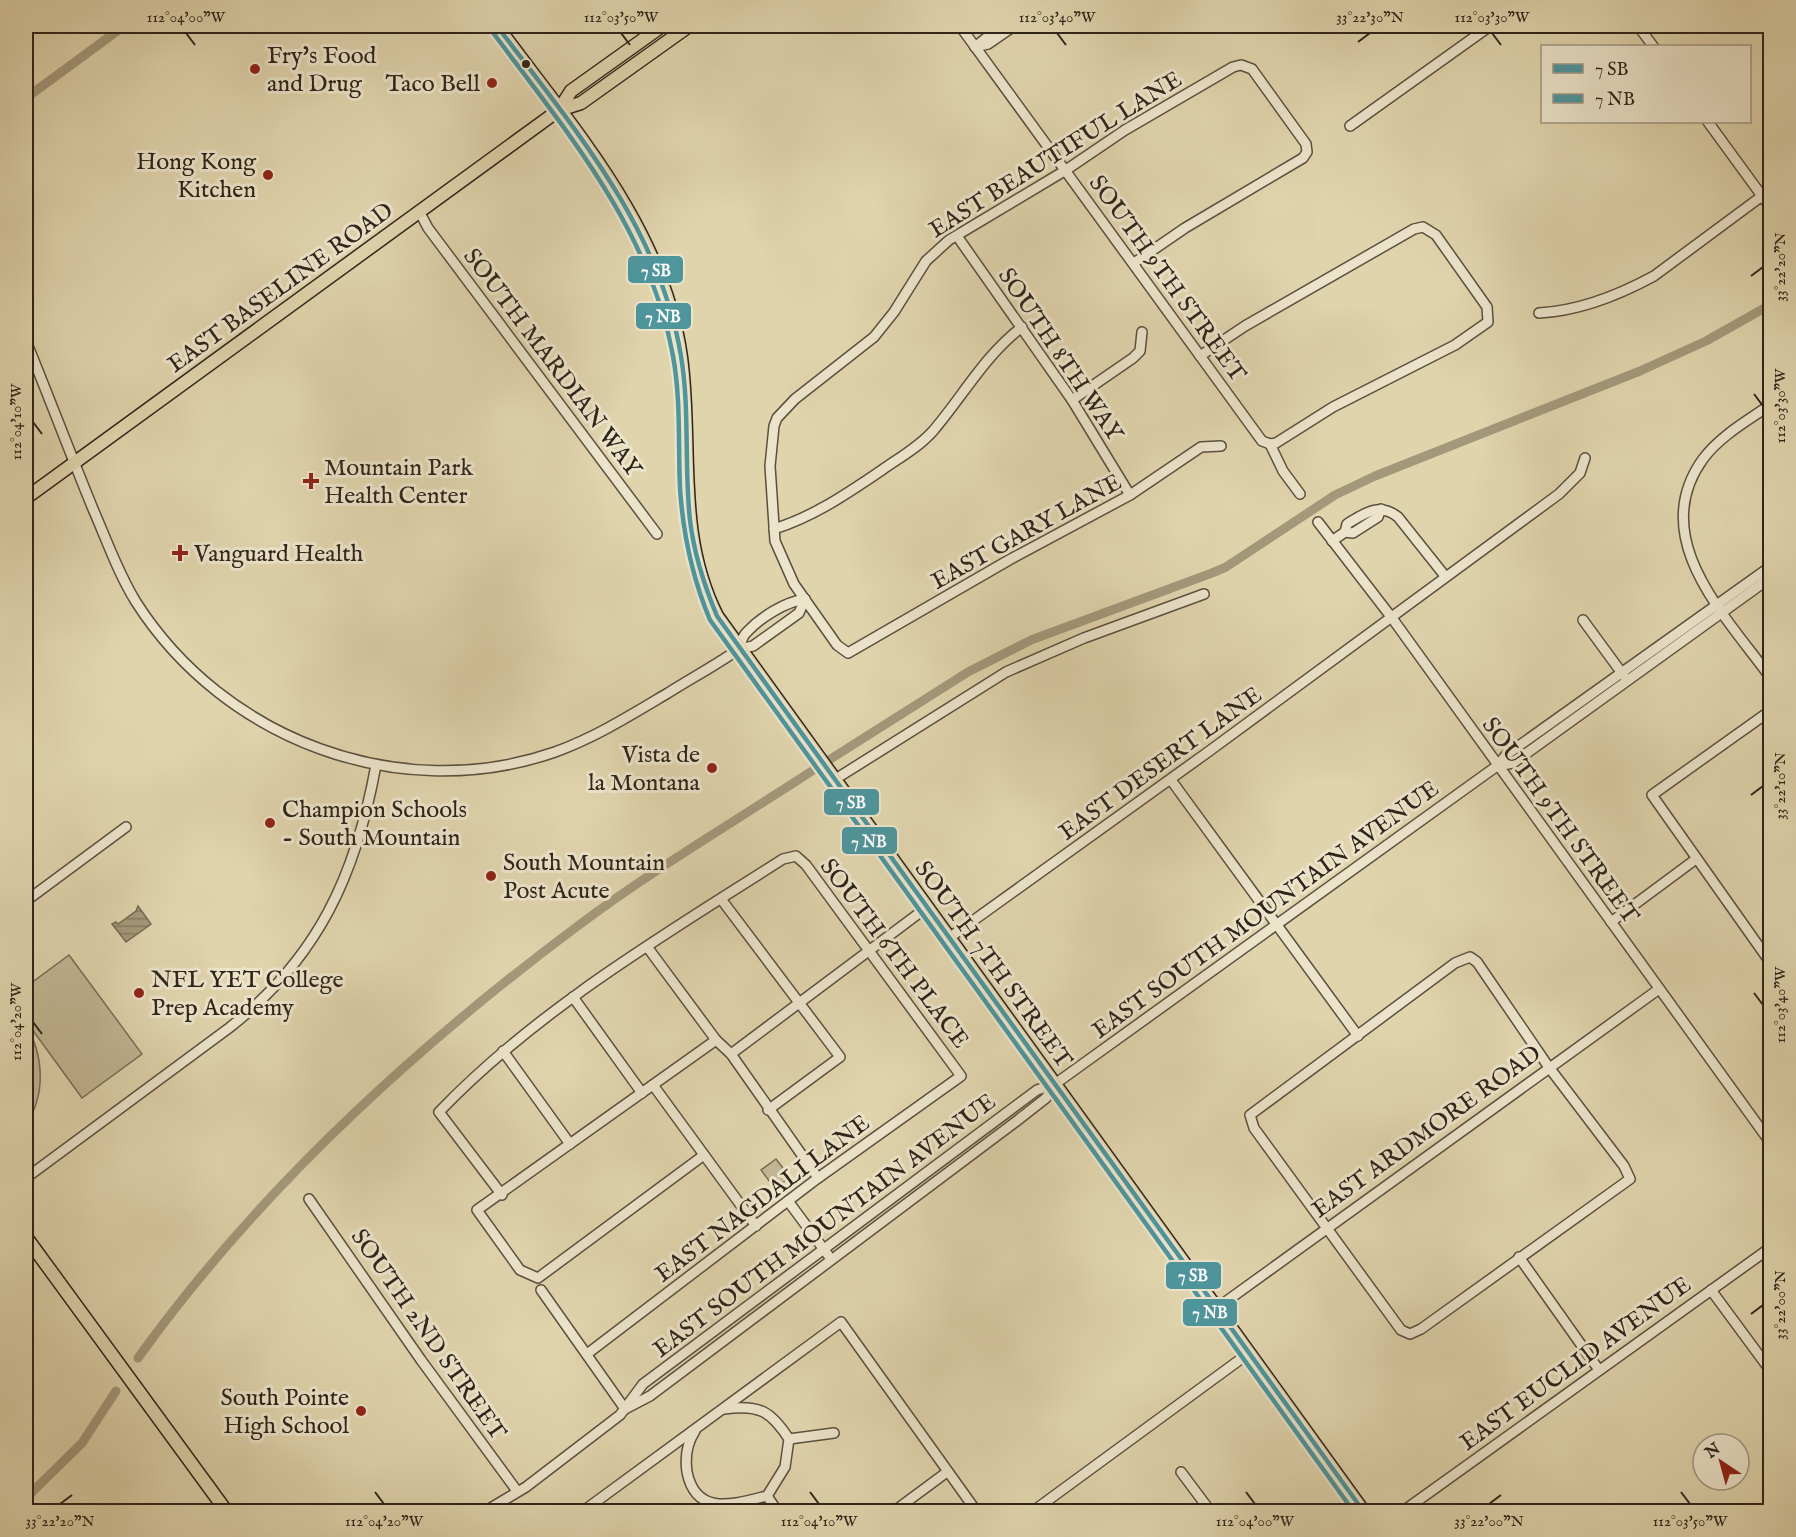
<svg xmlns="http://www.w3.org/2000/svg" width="1796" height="1537" viewBox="0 0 1796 1537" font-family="'IM FELL English',serif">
<defs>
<pattern id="water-rules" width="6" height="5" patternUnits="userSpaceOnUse" patternTransform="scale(1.5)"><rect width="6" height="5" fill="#a4987b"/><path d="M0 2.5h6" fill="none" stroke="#867c64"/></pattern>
</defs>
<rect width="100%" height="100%" fill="#e0d4ad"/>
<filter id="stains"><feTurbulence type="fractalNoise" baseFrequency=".00333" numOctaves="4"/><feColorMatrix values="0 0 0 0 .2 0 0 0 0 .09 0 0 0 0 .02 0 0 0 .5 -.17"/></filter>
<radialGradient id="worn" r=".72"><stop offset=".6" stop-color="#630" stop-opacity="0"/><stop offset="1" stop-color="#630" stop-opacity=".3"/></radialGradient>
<g fill="#c2b694" stroke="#786d57" stroke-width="1.5">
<polygon points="69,955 142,1054 82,1098 26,1021 26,987"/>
<path d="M26 1026C44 1055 46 1095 26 1124Z"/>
<polygon points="776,1159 790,1177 775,1189 761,1170"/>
</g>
<polygon fill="url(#water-rules)" stroke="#756a54" stroke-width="1.5" points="138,906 151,924 126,942 112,924 116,922 118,924 136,911"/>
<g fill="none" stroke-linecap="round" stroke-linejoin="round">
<g stroke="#a4987b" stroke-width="9">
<polyline points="26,98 124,26"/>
<polyline points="829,760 968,672 1031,640 1212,573 1226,567 1335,495 1375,476 1640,371 1706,341 1770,305"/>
<path d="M138 1358C258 1191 414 1048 579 925 655 868 739 819 818 767"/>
<polyline points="26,1498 82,1443 116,1391"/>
</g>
<g stroke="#5b503f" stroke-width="12">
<g id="minor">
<polyline points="960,26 1262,441 1270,444 1283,471 1300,494"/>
<polyline points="1638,26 1653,46"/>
<polyline points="975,47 988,44 1014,26"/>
<polyline points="975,47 1001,26"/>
<polyline points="1708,122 1770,207"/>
<polyline points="1350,126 1490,26"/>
<polyline points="419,211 428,228 657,534"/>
<polyline points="957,236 1072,400 1130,495"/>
<polyline points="1134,263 1185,228 1303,158 1307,152 1306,144 1252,69 1241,65 1233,67 1125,130 1066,170 949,240 926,261 894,312 874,337 795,399 777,418 774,426 770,466 775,541 794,584 837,645 848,653 1009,560 1130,495 1201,447 1221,446"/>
<path d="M1539 313C1578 311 1619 295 1654 276L1762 196"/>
<path d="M26 341C49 397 70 453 93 509 107 541 118 573 136 602 224 740 400 806 555 752 596 737 631 715 668 693 692 678 716 665 739 649L753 646 799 613 805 599"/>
<polyline points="1200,356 1245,326 1414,229 1423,227 1436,235 1487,307 1488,322 1455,345 1333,407 1276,443 1270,444"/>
<polyline points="1072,400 1133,358 1140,351 1142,332"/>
<path d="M1770 405C1747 421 1720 436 1703 459 1646 538 1726 616 1770 677"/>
<polyline points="1318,522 1392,618 1770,1142"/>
<path d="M774 529C815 516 846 494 882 470 899 458 919 447 933 431 963 396 985 355 1022 327"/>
<polyline points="1345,532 1353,533 1378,517 1381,509"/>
<path d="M1332 541 1345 532 1347 524C1365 513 1379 502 1398 517L1445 576"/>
<polyline points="1583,620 1624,676"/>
<path d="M739 649C741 643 742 636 747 632 761 617 785 602 805 599"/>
<polyline points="1770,711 1652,795 1770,962"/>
<polyline points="1497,766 1513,763 1770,578"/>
<polyline points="834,780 1006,672 1084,638 1204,594"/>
<polyline points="1171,780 1358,1036"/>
<polyline points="721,899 840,1057 768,1110"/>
<polyline points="26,901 126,827"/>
<polyline points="1611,922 1696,859"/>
<polyline points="949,938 1208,752 1559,494 1580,473 1585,458"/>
<polyline points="648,948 716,1040 731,1054 818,1178"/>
<polygon points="1470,957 1477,962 1548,1066 1624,1166 1630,1179 1421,1329 1410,1334 1401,1330 1254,1128 1250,1115 1455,963"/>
<polyline points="573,997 642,1093"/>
<polyline points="503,1051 570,1144"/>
<polyline points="731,1054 926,908"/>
<polyline points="653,1085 756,1226"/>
<polyline points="704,1155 538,1278 520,1270 477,1210 716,1040"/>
<path d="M26 1178 229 1028C318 958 356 875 376 765"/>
<path d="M502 1195 439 1112C538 1009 664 935 783 859L796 856 806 865 961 1076 818 1178 587 1354"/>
<polyline points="309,1199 421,1360 517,1491"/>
<polyline points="788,1201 828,1255"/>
<polyline points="1519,1257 1599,1370"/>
<polyline points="541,1290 625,1409"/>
<polyline points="1711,1290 1770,1370"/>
<polyline points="1217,1308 1659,989"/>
<polyline points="627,1408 650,1396 1018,1120 1046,1098 1055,1084"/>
<path d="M695 1431C687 1443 685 1458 687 1472 696 1517 734 1504 767 1496L785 1467 789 1439C771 1411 759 1404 724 1409"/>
<polyline points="789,1439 834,1433"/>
<polyline points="1181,1472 1211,1512"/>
<polyline points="767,1496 778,1512"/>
<polyline points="484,1512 526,1487 620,1415 643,1384 1037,1090 1055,1084 1497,766 1506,755 1770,567"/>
<polyline points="582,1512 841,1322 977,1512"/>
<polyline points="893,1512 947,1472"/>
<polyline points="1032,1512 1249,1353"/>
<polyline points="1402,1512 1770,1248"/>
</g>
</g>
<g stroke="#2f241a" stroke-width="15">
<g id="major">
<path d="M497 26C571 127 663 227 681 357 693 445 675 534 717 616L1364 1512"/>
<polyline points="559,110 571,91 662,26"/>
<polyline points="26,498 559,110 581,103 689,26"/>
<polyline points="26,1237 227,1512"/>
</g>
</g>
<use href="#minor" stroke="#ebe3ca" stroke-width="9"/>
<use href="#major" stroke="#e0d4ad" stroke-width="12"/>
<g stroke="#ebe3ca" stroke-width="9">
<path id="bus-1" d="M497 26C573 127 660 228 681 356 690 410 684 466 690 520 694 554 704 585 717 616L1364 1512"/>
</g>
<g stroke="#ebe3ca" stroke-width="9">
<path id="bus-2" d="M491 30C566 131 650 229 673 356 681 399 678 444 680 488 683 534 692 577 710 620L1354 1512"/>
</g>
<use href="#bus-1" stroke="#4e959c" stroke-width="4.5"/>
<use href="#bus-2" stroke="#4e959c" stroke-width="4.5"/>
</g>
<path fill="none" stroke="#2f241a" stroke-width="2" d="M186 33 195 45M621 33 630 45M1057 33 1066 45M1492 33 1501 45M1358 42 1370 33M1751 276 1763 267M1754 394 1763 406M33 422 42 434M1751 795 1763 786M1754 993 1763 1005M33 1022 42 1034M1751 1314 1763 1305M375 1492 384 1504M810 1492 819 1504M1246 1492 1255 1504M1681 1492 1690 1504M60 1504 72 1495M1489 1504 1501 1495"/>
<circle fill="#2f241a" stroke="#ebe3ca" stroke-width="2" cx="526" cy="64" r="5"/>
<g fill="#8f2418" stroke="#ebe3ca" stroke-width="2">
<circle cx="255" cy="69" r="6"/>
<circle cx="492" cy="83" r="6"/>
<circle cx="268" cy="175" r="6"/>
<path d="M308 472h6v6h6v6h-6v6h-6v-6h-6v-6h6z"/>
<path d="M177 544h6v6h6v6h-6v6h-6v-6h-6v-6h6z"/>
<circle cx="712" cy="768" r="6"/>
<circle cx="270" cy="823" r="6"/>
<circle cx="491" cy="876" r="6"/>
<circle cx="139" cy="993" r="6"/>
<circle cx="361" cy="1411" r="6"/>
</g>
<g text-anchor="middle" stroke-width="6" stroke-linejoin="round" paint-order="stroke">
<g font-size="24" fill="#2f241a" stroke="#ebe3ca" text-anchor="start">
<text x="267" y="63">Fry's Food<tspan x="267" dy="28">and Drug</tspan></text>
<text x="480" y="91" text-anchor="end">Taco Bell</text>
<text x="256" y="169" text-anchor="end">Hong Kong<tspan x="256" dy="28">Kitchen</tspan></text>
<text x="324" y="475">Mountain Park<tspan x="324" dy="28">Health Center</tspan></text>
<text x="194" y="561">Vanguard Health</text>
<text x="700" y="762" text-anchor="end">Vista de<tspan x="700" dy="28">la Montana</tspan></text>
<text x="282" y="817">Champion Schools<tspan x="282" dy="28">- South Mountain</tspan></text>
<text x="503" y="870">South Mountain<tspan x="503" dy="28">Post Acute</tspan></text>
<text x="151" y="987">NFL YET College<tspan x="151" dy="28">Prep Academy</tspan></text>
<text x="349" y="1405" text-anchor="end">South Pointe<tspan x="349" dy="28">High School</tspan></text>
</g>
<g font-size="24" fill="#2f241a" stroke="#ebe3ca">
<text transform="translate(1055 154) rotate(-32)" y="8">EAST BEAUTIFUL LANE</text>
<text transform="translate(1168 278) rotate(54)" y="8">SOUTH 9TH STREET</text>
<text transform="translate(280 287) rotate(-36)" y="8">EAST BASELINE ROAD</text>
<text transform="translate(1061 354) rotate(56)" y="8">SOUTH 8TH WAY</text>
<text transform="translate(553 362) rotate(53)" y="8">SOUTH MARDIAN WAY</text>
<text transform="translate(1026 531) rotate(-29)" y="8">EAST GARY LANE</text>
<text transform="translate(1160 763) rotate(-36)" y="8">EAST DESERT LANE</text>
<text transform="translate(1561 820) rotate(54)" y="8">SOUTH 9TH STREET</text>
<text transform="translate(1265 909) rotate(-36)" y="8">EAST SOUTH MOUNTAIN AVENUE</text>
<text transform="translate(895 953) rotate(53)" y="8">SOUTH 6TH PLACE</text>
<text transform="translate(994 964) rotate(54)" y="8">SOUTH 7TH STREET</text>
<text transform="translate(1426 1131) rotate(-36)" y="8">EAST ARDMORE ROAD</text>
<text transform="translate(762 1198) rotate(-37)" y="8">EAST NAGDALI LANE</text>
<text transform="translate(824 1225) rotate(-37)" y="8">EAST SOUTH MOUNTAIN AVENUE</text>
<text transform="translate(429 1334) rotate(55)" y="8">SOUTH 2ND STREET</text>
<text transform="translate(1575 1363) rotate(-36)" y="8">EAST EUCLID AVENUE</text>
</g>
</g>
<g stroke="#ebe3ca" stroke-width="2">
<rect x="627" y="255" width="57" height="29" rx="6" fill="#4e959c"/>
<rect x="635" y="302" width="57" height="28" rx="6" fill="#4e959c"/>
<rect x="823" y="788" width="57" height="28" rx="6" fill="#4e959c"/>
<rect x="841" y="826" width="57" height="29" rx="6" fill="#4e959c"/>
<rect x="1165" y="1261" width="57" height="29" rx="6" fill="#4e959c"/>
<rect x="1182" y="1298" width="56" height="29" rx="6" fill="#4e959c"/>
</g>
<g font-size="16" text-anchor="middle" font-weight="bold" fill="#fff">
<text x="656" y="276">7 SB</text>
<text x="663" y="322">7 NB</text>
<text x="851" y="808">7 SB</text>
<text x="869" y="847">7 NB</text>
<text x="1193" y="1281">7 SB</text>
<text x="1210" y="1318">7 NB</text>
</g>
<rect width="1796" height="1537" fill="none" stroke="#e0d4ad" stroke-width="66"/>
<rect x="1541" y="45" width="210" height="78" fill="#ebe3ca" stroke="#a09784" stroke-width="1.5"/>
<rect x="1553" y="64" width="30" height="9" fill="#4e959c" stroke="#a09784" stroke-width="1.5"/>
<text x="1595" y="75" font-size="18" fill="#2f241a">7 SB</text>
<rect x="1553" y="94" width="30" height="9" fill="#4e959c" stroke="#a09784" stroke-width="1.5"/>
<text x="1595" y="105" font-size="18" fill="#2f241a">7 NB</text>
<g transform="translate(1721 1462) rotate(324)"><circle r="28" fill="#ebe3ca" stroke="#a09784" stroke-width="1.5"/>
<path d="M0-4.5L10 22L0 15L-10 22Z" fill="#8f2418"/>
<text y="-9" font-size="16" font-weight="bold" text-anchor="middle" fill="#2f241a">N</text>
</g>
<rect x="33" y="33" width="1730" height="1471" fill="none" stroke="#2f241a" stroke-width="2"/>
<g font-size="15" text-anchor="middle" fill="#2f241a">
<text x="186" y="22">112°04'00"W</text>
<text x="621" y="22">112°03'50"W</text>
<text x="1057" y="22">112°03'40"W</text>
<text x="1370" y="22">33°22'30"N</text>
<text x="1492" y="22">112°03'30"W</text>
<text transform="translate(1780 267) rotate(-90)" y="5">33°22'20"N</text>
<text transform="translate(1780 406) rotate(-90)" y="5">112°03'30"W</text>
<text transform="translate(16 422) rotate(-90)" y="5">112°04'10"W</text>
<text transform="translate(1780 786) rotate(-90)" y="5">33°22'10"N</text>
<text transform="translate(1780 1005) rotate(-90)" y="5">112°03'40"W</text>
<text transform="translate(16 1022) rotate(-90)" y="5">112°04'20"W</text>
<text transform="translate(1780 1305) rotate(-90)" y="5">33°22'00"N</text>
<text x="60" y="1526">33°22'20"N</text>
<text x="384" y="1526">112°04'20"W</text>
<text x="819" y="1526">112°04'10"W</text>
<text x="1255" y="1526">112°04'00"W</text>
<text x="1489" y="1526">33°22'00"N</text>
<text x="1690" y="1526">112°03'50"W</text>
</g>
<rect width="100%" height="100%" filter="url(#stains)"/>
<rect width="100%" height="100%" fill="url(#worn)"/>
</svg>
